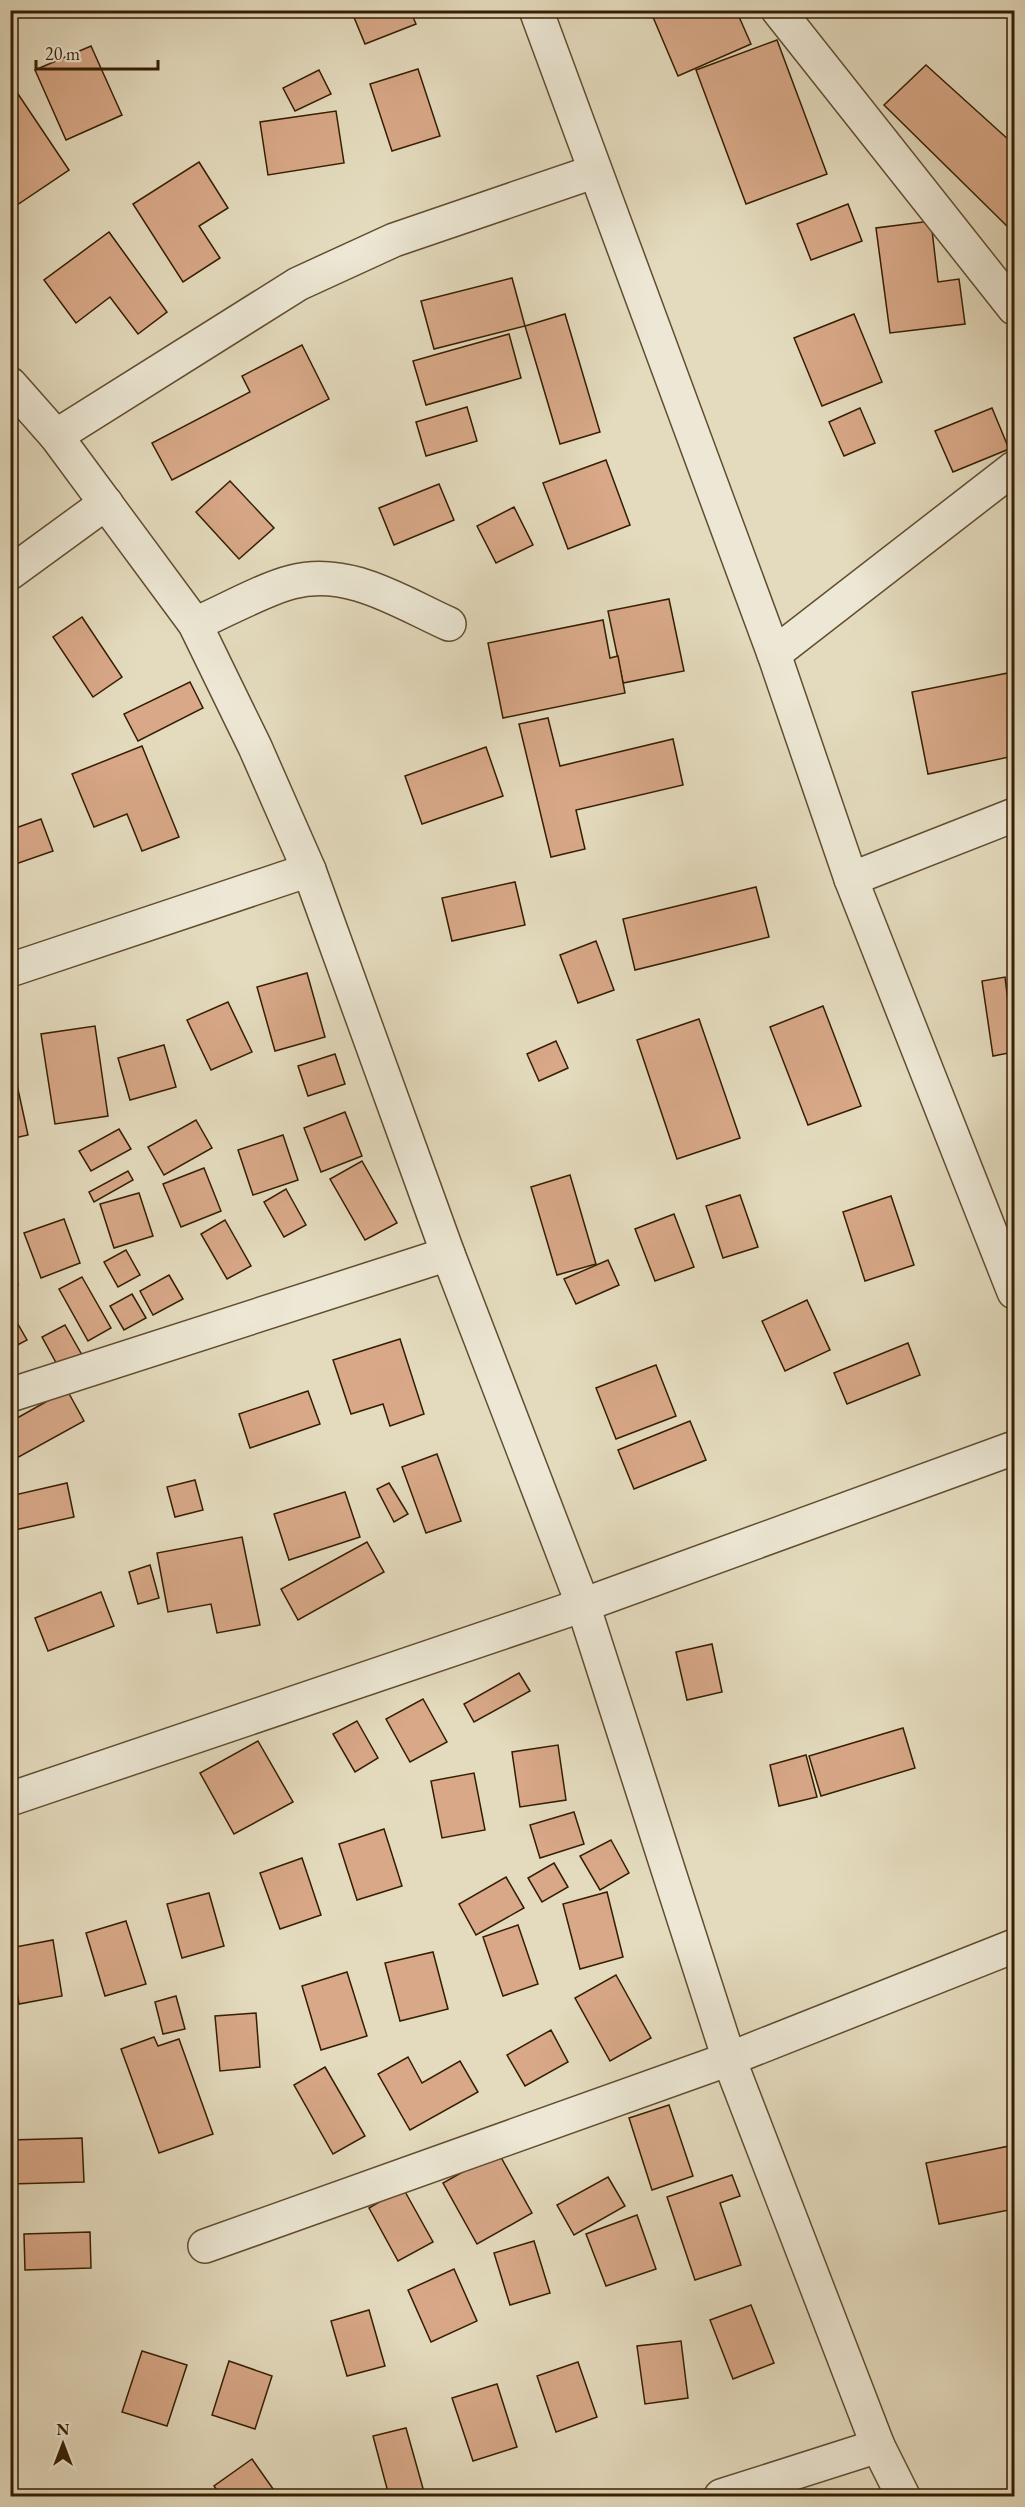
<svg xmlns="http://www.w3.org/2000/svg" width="1025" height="2507" viewBox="0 0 1025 2507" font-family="'EB Garamond',serif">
<rect width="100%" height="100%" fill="#e4dbbe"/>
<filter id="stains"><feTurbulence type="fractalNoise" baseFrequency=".00333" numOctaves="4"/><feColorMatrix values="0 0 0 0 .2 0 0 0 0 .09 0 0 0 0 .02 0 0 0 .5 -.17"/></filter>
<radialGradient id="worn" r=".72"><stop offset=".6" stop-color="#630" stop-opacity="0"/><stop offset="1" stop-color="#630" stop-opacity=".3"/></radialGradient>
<g fill="#d8a888" stroke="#351e00" stroke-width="1.5">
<polygon points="351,10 410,10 416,24 365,44"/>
<polygon points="650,10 736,10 751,44 678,76"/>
<polygon points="777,40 827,174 746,204 696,70"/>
<polygon points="91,46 122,115 66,140 35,70"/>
<polygon points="926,65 1010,141 1014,136 1014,233 884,105"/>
<polygon points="418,69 440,136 392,151 370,84"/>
<polygon points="319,70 331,94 295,111 283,88"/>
<polygon points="10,82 69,170 17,205 10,195"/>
<polygon points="336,111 344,163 268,175 260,122"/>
<polygon points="199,162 228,208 199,226 220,258 183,282 133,204"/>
<polygon points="848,204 862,241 811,260 797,224"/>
<polygon points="931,221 938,282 959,279 965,324 890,333 876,228"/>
<polygon points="109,232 167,312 138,334 110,297 76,323 44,280"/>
<polygon points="512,278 525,326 434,349 421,301"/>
<polygon points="565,314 600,432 560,444 525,326"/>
<polygon points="854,314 882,382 822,406 794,338"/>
<polygon points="509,334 521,378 426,405 413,361"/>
<polygon points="302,345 329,399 172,480 152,443 250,392 242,376"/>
<polygon points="467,407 477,441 426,456 416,422"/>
<polygon points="860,408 875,443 844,456 829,422"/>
<polygon points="992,408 1009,449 953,472 935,431"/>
<polygon points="606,460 630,525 568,549 543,483"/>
<polygon points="230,481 274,528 239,559 196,512"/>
<polygon points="439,484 454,520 394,545 379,508"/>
<polygon points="514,507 533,545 496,563 477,526"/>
<polygon points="669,599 684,671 623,683 608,611"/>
<polygon points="82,617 122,677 93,697 53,637"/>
<polygon points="603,620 610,658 618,656 625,693 503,718 488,643"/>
<polygon points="1008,673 1014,706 1014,756 928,774 912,692"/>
<polygon points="190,682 203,708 138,741 124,714"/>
<polygon points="548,718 560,766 673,739 683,785 576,810 585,849 551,857 519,724"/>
<polygon points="142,746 179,837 142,851 127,814 94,827 72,774"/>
<polygon points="486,747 503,796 422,824 405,776"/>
<polygon points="41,819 53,851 10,866 10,830"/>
<polygon points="515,882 525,925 452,941 442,898"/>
<polygon points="756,887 769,937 635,970 623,919"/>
<polygon points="596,941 614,990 578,1003 560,955"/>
<polygon points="307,973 325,1037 275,1051 257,987"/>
<polygon points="1005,977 1014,1052 993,1056 982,981"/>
<polygon points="228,1002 252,1052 211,1070 187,1020"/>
<polygon points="823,1006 861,1106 808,1125 770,1027"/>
<polygon points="699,1019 740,1138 677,1159 637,1040"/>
<polygon points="95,1026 108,1116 55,1124 41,1034"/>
<polygon points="556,1041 568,1068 539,1081 527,1054"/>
<polygon points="164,1045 176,1087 130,1100 118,1058"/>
<polygon points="10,1053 28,1135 10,1139"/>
<polygon points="335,1054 345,1084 308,1096 298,1066"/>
<polygon points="345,1112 362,1156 321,1172 304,1128"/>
<polygon points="196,1120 212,1148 164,1175 148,1147"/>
<polygon points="119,1129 131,1149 91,1171 79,1151"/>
<polygon points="283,1135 298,1180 253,1195 238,1150"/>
<polygon points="362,1161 397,1223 365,1240 330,1179"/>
<polygon points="204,1168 221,1211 181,1227 163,1184"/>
<polygon points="128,1171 133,1180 94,1202 89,1192"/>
<polygon points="570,1175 596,1264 557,1275 531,1187"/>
<polygon points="286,1189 306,1225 284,1237 264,1202"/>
<polygon points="139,1193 153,1236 114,1248 100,1204"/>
<polygon points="740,1195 758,1247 723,1258 706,1206"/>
<polygon points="891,1196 914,1265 865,1281 843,1212"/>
<polygon points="674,1214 694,1267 655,1281 635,1229"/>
<polygon points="64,1219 80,1263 41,1278 24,1233"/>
<polygon points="225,1220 251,1266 227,1279 201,1234"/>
<polygon points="126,1250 140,1275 118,1287 104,1262"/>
<polygon points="608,1260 619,1285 576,1304 564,1279"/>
<polygon points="10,1263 18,1285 10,1287"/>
<polygon points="169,1275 183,1299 153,1315 140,1291"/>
<polygon points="82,1277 111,1328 88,1341 59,1289"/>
<polygon points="132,1294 146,1318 124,1330 110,1306"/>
<polygon points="807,1300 830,1350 785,1371 762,1321"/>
<polygon points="15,1319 27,1340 10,1349 10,1322"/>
<polygon points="65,1325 82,1355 59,1368 42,1337"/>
<polygon points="400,1339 424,1414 390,1426 383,1404 351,1414 333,1360"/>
<polygon points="908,1343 920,1375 847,1404 834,1373"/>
<polygon points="656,1365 676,1416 616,1439 596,1388"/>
<polygon points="67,1390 84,1421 15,1459 10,1450 10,1422"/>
<polygon points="308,1391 320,1424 250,1448 239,1414"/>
<polygon points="690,1421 706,1460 634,1489 618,1450"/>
<polygon points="437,1454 461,1521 426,1533 402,1467"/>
<polygon points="195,1480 203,1510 175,1517 167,1487"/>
<polygon points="67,1483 74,1517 10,1531 10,1496"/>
<polygon points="389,1483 408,1514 394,1522 377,1489"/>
<polygon points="345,1492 360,1537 289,1560 274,1514"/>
<polygon points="242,1537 260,1625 217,1633 211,1604 168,1612 157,1553"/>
<polygon points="367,1542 384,1572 298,1620 281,1589"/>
<polygon points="150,1565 159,1598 138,1604 129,1572"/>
<polygon points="101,1592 114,1626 48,1651 35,1618"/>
<polygon points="712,1644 722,1692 687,1700 676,1652"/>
<polygon points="519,1673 530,1691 474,1722 464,1704"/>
<polygon points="423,1699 447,1742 410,1762 386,1719"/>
<polygon points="357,1721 378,1758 355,1772 333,1734"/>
<polygon points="903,1728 915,1768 821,1796 809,1756"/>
<polygon points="258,1741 293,1802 234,1834 200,1773"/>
<polygon points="558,1745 566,1800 520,1807 512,1752"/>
<polygon points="806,1755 817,1797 779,1806 770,1765"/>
<polygon points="474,1773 485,1830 442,1838 431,1781"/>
<polygon points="574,1812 584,1844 540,1858 530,1825"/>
<polygon points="384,1829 402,1886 357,1900 339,1844"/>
<polygon points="611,1840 629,1873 600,1890 580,1856"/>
<polygon points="302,1858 321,1915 280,1929 260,1873"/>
<polygon points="554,1863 568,1887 542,1902 528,1878"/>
<polygon points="506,1877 524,1908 476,1935 459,1904"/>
<polygon points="607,1892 623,1957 580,1969 563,1904"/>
<polygon points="209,1893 224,1946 182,1958 167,1904"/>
<polygon points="126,1921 146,1984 105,1996 86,1933"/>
<polygon points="518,1925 538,1984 503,1996 483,1937"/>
<polygon points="53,1940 62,1996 19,2004 10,1948"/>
<polygon points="433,1952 448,2009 400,2021 385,1963"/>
<polygon points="347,1972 367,2036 321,2050 302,1986"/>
<polygon points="616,1975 651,2038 610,2061 575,1998"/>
<polygon points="176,1996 185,2029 163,2034 155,2002"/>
<polygon points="256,2013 260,2067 220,2071 215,2016"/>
<polygon points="551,2030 568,2062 525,2086 507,2055"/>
<polygon points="154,2037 158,2046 179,2039 213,2134 159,2153 121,2049"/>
<polygon points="408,2057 422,2083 460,2061 478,2092 410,2130 378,2074"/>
<polygon points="325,2067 365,2136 333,2154 294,2085"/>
<polygon points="669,2105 693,2176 652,2190 629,2118"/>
<polygon points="82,2138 84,2182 10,2184 10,2140"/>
<polygon points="1014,2145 1014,2209 939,2224 926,2163"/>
<polygon points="498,2152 532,2213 477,2244 443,2183"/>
<polygon points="732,2175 740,2196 720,2203 741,2265 695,2280 667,2197"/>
<polygon points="608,2177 625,2206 574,2235 557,2205"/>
<polygon points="403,2188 433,2242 398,2261 369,2208"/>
<polygon points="637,2215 656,2269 606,2286 586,2234"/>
<polygon points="90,2232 91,2268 25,2270 24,2234"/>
<polygon points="534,2241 550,2293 510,2305 494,2253"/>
<polygon points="454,2269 477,2321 431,2342 408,2290"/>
<polygon points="751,2305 774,2363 733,2379 710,2320"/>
<polygon points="369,2310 385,2366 347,2376 331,2321"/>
<polygon points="681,2341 688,2398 645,2404 637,2346"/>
<polygon points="142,2351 187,2365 167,2426 122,2412"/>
<polygon points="229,2361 272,2376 255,2429 212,2415"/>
<polygon points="578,2362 597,2417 556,2432 537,2376"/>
<polygon points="497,2384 517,2447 473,2461 452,2398"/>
<polygon points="406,2428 424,2492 408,2496 389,2496 373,2436"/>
<polygon points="252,2459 278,2496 221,2496 214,2486"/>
</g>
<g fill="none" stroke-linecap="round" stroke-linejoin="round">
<g stroke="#614d30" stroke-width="36">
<g id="minor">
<polyline points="536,10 774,654 851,879 1014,1292"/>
<polyline points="778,10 1014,308"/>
<polyline points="10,384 56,436 195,624 255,747 309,870 448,1254 583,1605 729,2059 878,2446 721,2496"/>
<polyline points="56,436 298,284 394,240 593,172"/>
<polyline points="10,573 106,503"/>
<path d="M195 624C223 612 264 589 292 582 348 567 400 602 449 624"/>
<polyline points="774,654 1014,468"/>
<polyline points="851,879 1014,815"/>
<polyline points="10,970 309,870"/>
<polyline points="10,1395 448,1254"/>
<polyline points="10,1799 583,1605 1014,1448"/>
<polyline points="205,2246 729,2059 1014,1946"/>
<polyline points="878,2446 903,2496"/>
</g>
</g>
<use href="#minor" stroke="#ede8d5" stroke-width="33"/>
</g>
<rect width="1025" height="2507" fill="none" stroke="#e4dbbe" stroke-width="36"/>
<rect x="12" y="12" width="1001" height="2483" fill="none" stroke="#351e00" stroke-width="3"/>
<rect x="18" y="18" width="989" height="2471" fill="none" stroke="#351e00" stroke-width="1.5"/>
<g transform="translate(63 2444)" stroke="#ede8d5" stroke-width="4.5" paint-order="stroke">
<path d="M0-4.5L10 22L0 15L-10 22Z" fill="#351e00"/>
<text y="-9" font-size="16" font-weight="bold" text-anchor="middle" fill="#351e00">N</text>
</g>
<path d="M36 60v9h122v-9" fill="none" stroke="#351e00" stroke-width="3"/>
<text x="45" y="60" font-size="18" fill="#351e00" stroke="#ede8d5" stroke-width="4.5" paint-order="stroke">20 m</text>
<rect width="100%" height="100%" filter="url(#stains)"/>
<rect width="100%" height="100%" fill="url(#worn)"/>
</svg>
